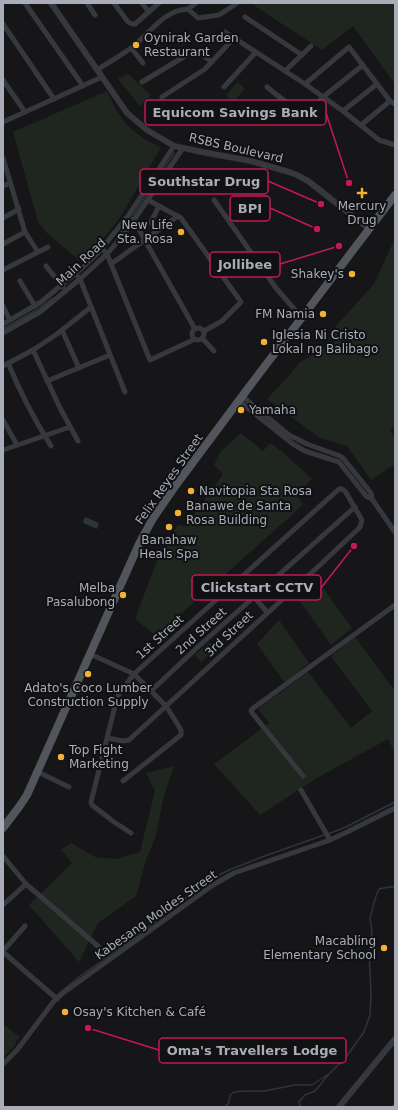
<svg xmlns="http://www.w3.org/2000/svg" width="398" height="1110" viewBox="0 0 398 1110" font-family="'DejaVu Sans',sans-serif">
<rect width="100%" height="100%" fill="#161618"/>
<g fill="#1e261f">
<polygon points="253,3 395,3 395,84 353,26 322,50 255,6"/>
<polygon points="128,74 151,95 140,106 118,79"/>
<polygon points="238,82 245,89 233,102 226,95"/>
<path d="M107 91C120 120 131 134 161 147L121 216 107 234 95 247 79 260 47 233 38 222 13 132Z"/>
<polygon points="395,238 395,426 390,430 395,438 395,464 371,480 347,446 320,438 267,399 286,379 299,363 334,342 336,326 374,284"/>
<polygon points="241,433 263,451 270,443 284,453 312,479 296,494 303,505 156,636 135,619 156,563 178,524 185,527 223,474 214,465 221,451"/>
<polygon points="318,581 352,628 331,645 299,600"/>
<polygon points="279,620 309,663 285,683 257,644"/>
<polygon points="355,637 395,691 395,753 388,739 317,778 260,815 214,764 269,723 258,709 308,672 351,728 372,711 331,656"/>
<polygon points="210,642 216,650 201,662 195,655"/>
<polygon points="174,766 163,799 156,836 147,857 136,896 98,923 79,962 29,905 72,863 61,850 71,843 95,857 116,859 140,852 155,791 146,773"/>
<polygon points="3,1024 20,1037 16,1041 16,1044 3,1058"/>
</g>
<polygon fill="#2c353c" points="85,517 99,523 97,529 83,523"/>
<g fill="none" stroke-linecap="round" stroke-linejoin="round">
<g stroke="#2c353c" stroke-width="1.5">
<polyline points="133,215 174,153"/>
<polyline points="116,240 128,221"/>
<polyline points="3,329 38,309 53,298"/>
<polyline points="328,834 346,827 395,802"/>
<polyline points="56,996 80,976 133,939 199,888 214,878 229,870 262,857 324,835"/>
<path d="M224 1107C230 1104 229 1101 230 1095L234 1092 245 1091H264L295 1085H312L327 1075"/>
<polyline points="300,1107 299,1102 305,1095 315,1091 329,1074 346,1057 364,1032 370,1015 371,994 369,951 372,931 370,918 376,896 379,889 389,887 395,887"/>
</g>
<g stroke="#37383d" stroke-width="5">
<polyline points="25,3 83,86"/>
<polyline points="87,3 95,15"/>
<polyline points="114,3 128,22 132,24 135,24 159,3"/>
<polyline points="142,3 149,12"/>
<polyline points="188,9 196,3"/>
<polyline points="245,17 302,55"/>
<polyline points="3,24 54,99"/>
<polyline points="225,32 305,84 343,111 379,140 395,145"/>
<polyline points="131,48 143,63"/>
<path d="M97 70C108 63 120 56 131 48 149 35 163 10 188 9L198 18 219 15 236 4"/>
<polyline points="285,71 311,46"/>
<polyline points="3,80 25,112"/>
<polyline points="142,82 192,52 198,52 212,62"/>
<polyline points="305,84 349,47 390,101 395,104"/>
<polyline points="224,87 256,52"/>
<path d="M267 87C273 92 292 107 298 109 308 111 318 104 323 97L363 65"/>
<polyline points="162,97 205,69 234,38"/>
<polyline points="343,111 377,84"/>
<polyline points="3,122 102,77"/>
<polyline points="361,125 390,101"/>
<polyline points="3,158 25,232 38,252"/>
<polyline points="3,186 10,183"/>
<polyline points="148,200 181,218 241,302 222,321 204,331"/>
<polyline points="214,200 276,288 302,318"/>
<polyline points="3,218 19,209"/>
<polyline points="133,219 195,329"/>
<polyline points="156,232 151,222 159,206"/>
<polyline points="3,244 25,232"/>
<polyline points="102,248 107,254 111,264 150,360 195,339"/>
<polyline points="111,264 178,216"/>
<polyline points="46,266 63,287"/>
<polyline points="3,270 48,247"/>
<polyline points="78,277 80,279 125,392"/>
<polyline points="20,281 35,306"/>
<polyline points="3,306 10,320"/>
<polyline points="3,324 41,302 82,268 98,253 128,216 174,146"/>
<circle cx="198" cy="334" r="6"/>
<polyline points="62,330 79,368"/>
<polyline points="3,333 40,312 80,279 107,254 124,234 134,220 183,148"/>
<polyline points="202,338 214,351"/>
<polyline points="33,350 60,408 78,441"/>
<path d="M8 363C20 392 34 419 51 446"/>
<polyline points="3,366 33,350 57,334 91,307"/>
<polyline points="47,381 110,355"/>
<polyline points="242,396 289,435 307,444 340,456 343,458 371,493 372,499 395,532"/>
<polyline points="239,401 293,444 305,451 339,462 366,496 372,499"/>
<polyline points="3,420 17,445"/>
<polyline points="3,450 70,427"/>
<polyline points="237,582 254,597 267,612"/>
<polyline points="90,654 134,674 166,706 178,725 181,730 181,735 123,781"/>
<polyline points="151,691 200,645 355,507"/>
<polyline points="107,738 123,741 129,740 321,564 357,530 360,527 362,520 345,491 342,489 339,489 134,674 119,694 117,698 91,802 92,805 114,822 131,833"/>
<polyline points="38,772 69,787"/>
<polyline points="303,776 253,714 251,711 252,709 395,605"/>
<polyline points="301,790 330,840"/>
<polyline points="3,856 26,884 3,905"/>
<polyline points="26,884 99,947"/>
<polyline points="3,951 25,926"/>
<polyline points="3,952 57,999"/>
<polyline points="3,1064 17,1050 54,1001 63,993 213,885 234,873 330,840 347,832 395,808"/>
<polyline points="394,1107 395,1107"/>
</g>
<g stroke="#37383d" stroke-width="6">
<polyline points="51,3 127,113 147,130 174,146 202,152 251,161 289,172 297,175 308,181 321,191 369,229"/>
<polyline points="339,1107 395,1039"/>
</g>
<polyline stroke="#53555c" stroke-width="8" points="3,828 19,807 27,795 139,544 152,520 176,485 246,391 395,195"/>
</g>
<g fill="#f2b134" stroke="#111113" stroke-width="1.5">
<circle cx="136" cy="45" r="4"/>
<path d="M360 187h4v4h4v4h-4v4h-4v-4h-4v-4h4z"/>
<circle cx="181" cy="232" r="4"/>
<circle cx="352" cy="274" r="4"/>
<circle cx="323" cy="314" r="4"/>
<circle cx="264" cy="342" r="4"/>
<circle cx="241" cy="410" r="4"/>
<circle cx="191" cy="491" r="4"/>
<circle cx="178" cy="513" r="4"/>
<circle cx="169" cy="527" r="4"/>
<circle cx="123" cy="595" r="4"/>
<circle cx="88" cy="674" r="4"/>
<circle cx="61" cy="757" r="4"/>
<circle cx="384" cy="948" r="4"/>
<circle cx="65" cy="1012" r="4"/>
</g>
<g text-anchor="middle" stroke-width="4" stroke-linejoin="round" paint-order="stroke">
<g font-size="12" fill="#a8adb8" stroke="#111113" text-anchor="start">
<text x="144" y="42">Oynirak Garden<tspan x="144" dy="14">Restaurant</tspan></text>
<text x="362" y="210" text-anchor="middle">Mercury<tspan x="362" dy="14">Drug</tspan></text>
<text x="173" y="229" text-anchor="end">New Life<tspan x="173" dy="14">Sta. Rosa</tspan></text>
<text x="344" y="278" text-anchor="end">Shakey's</text>
<text x="315" y="318" text-anchor="end">FM Namia</text>
<text x="272" y="339">Iglesia Ni Cristo<tspan x="272" dy="14">Lokal ng Balibago</tspan></text>
<text x="249" y="414">Yamaha</text>
<text x="199" y="495">Navitopia Sta Rosa</text>
<text x="186" y="510">Banawe de Santa<tspan x="186" dy="14">Rosa Building</tspan></text>
<text x="169" y="544" text-anchor="middle">Banahaw<tspan x="169" dy="14">Heals Spa</tspan></text>
<text x="115" y="592" text-anchor="end">Melba<tspan x="115" dy="14">Pasalubong</tspan></text>
<text x="88" y="692" text-anchor="middle">Adato's Coco Lumber<tspan x="88" dy="14">Construction Supply</tspan></text>
<text x="69" y="754">Top Fight<tspan x="69" dy="14">Marketing</tspan></text>
<text x="376" y="945" text-anchor="end">Macabling<tspan x="376" dy="14">Elementary School</tspan></text>
<text x="73" y="1016">Osay's Kitchen &amp; Café</text>
</g>
<g font-size="12" fill="#a8adb8" stroke="#111113">
<text transform="translate(236 148) rotate(13)" y="4">RSBS Boulevard</text>
<text transform="translate(81 262) rotate(-43)" y="4">Main Road</text>
<text transform="translate(169 479) rotate(-55)" y="4">Felix Reyes Street</text>
<text transform="translate(201 631) rotate(-42)" y="4">2nd Street</text>
<text transform="translate(229 634) rotate(-43)" y="4">3rd Street</text>
<text transform="translate(160 637) rotate(-42)" y="4">1st Street</text>
<text transform="translate(156 915) rotate(-35)" y="4">Kabesang Moldes Street</text>
</g>
</g>
<path fill="none" stroke="#c2185b" stroke-width="1.5" d="M349 183L326 113M321 204L268 181M317 229L270 208M339 246L280 264M354 546L321 588M88 1028L159 1050"/>
<g fill="#c2185b" stroke="#111113" stroke-width="1.5">
<circle cx="349" cy="183" r="4"/>
<circle cx="321" cy="204" r="4"/>
<circle cx="317" cy="229" r="4"/>
<circle cx="339" cy="246" r="4"/>
<circle cx="354" cy="546" r="4"/>
<circle cx="88" cy="1028" r="4"/>
</g>
<g fill="#111113" stroke="#c2185b" stroke-width="1.5">
<rect x="145" y="100" width="181" height="25" rx="4"/>
<rect x="140" y="169" width="128" height="25" rx="4"/>
<rect x="230" y="196" width="40" height="25" rx="4"/>
<rect x="210" y="252" width="70" height="25" rx="4"/>
<rect x="192" y="575" width="129" height="25" rx="4"/>
<rect x="159" y="1038" width="187" height="25" rx="4"/>
</g>
<g font-size="13" text-anchor="middle" font-weight="bold" fill="#a8adb8">
<text x="235" y="117">Equicom Savings Bank</text>
<text x="204" y="186">Southstar Drug</text>
<text x="250" y="213">BPI</text>
<text x="245" y="269">Jollibee</text>
<text x="257" y="592">Clickstart CCTV</text>
<text x="252" y="1055">Oma's Travellers Lodge</text>
</g>
<rect width="398" height="1110" fill="none" stroke="#a8adb8" stroke-width="8"/>
</svg>
